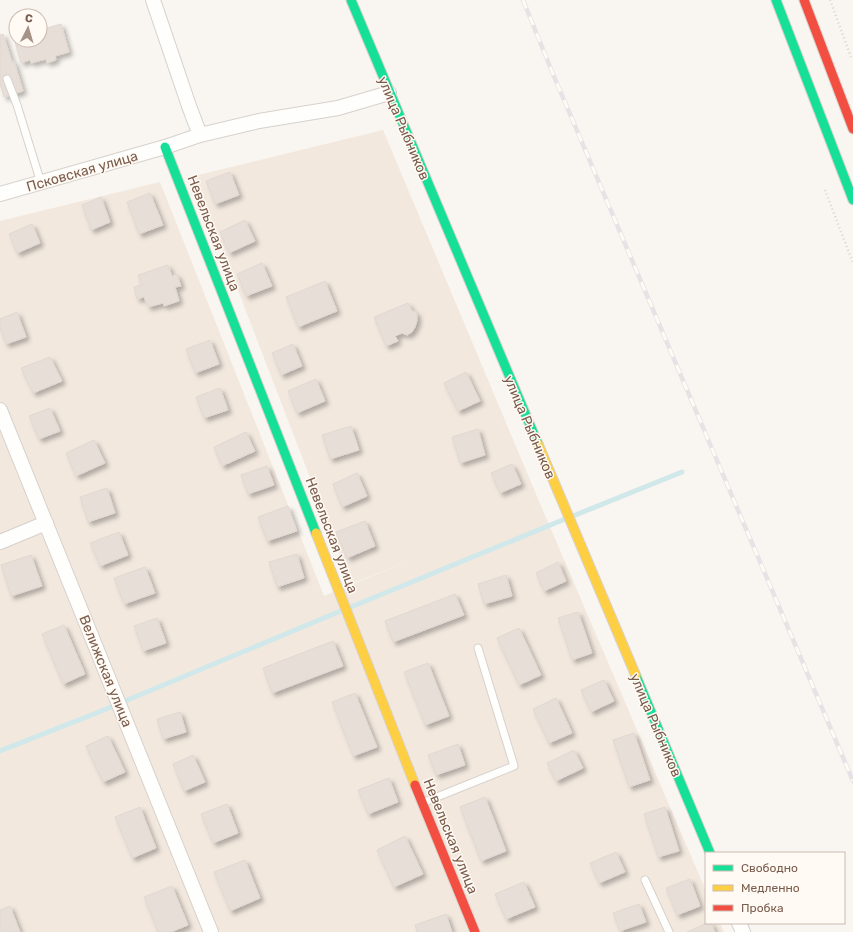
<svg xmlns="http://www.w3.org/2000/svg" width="853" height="932" viewBox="0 0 853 932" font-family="Rubik,sans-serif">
<defs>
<filter id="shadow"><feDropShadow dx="3.5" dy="3.5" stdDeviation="2" flood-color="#0004"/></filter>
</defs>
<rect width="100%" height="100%" fill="#f9f5f0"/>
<polygon fill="#f2e8de" points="383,130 541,506 706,891 706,923 720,923 724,932 0,932 0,221 160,182 324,596 416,558 351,584 194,176"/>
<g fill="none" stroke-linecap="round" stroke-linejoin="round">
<g stroke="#d0e8ea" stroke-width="5">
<polyline points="573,516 682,472"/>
<polyline points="351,607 565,519"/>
<polyline points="0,751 94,714 343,610"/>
</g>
</g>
<g fill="#e6ded7" stroke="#e2d8d2" filter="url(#shadow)">
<polygon points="61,24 69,52 55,56 56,60 47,63 46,59 31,63 30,60 21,63 15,42 22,40 40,40 40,30"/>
<polygon points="3,34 12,62 14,61 23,91 4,97 0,84 0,35"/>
<polygon points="230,172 239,195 215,204 206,181"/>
<polygon points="150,193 163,225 139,234 127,202"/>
<polygon points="101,197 110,222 91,230 82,205"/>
<polygon points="245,220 255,241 229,253 220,232"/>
<polygon points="32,224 40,243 17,253 9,234"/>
<polygon points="262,263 272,286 246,296 237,274"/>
<polygon points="168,265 172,276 177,274 181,286 175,287 179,301 164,306 163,303 148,307 144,297 137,299 134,287 141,285 138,275"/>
<polygon points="325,281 337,311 298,327 286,297"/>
<polygon points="408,303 412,311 416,312 417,315 417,321 415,327 412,332 407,335 402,333 395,336 398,341 386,346 374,317"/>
<polygon points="17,312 26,337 6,344 0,328 0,319"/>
<polygon points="210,340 219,364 195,373 186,349"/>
<polygon points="293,344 302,366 281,375 272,353"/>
<polygon points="50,357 62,381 33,393 21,368"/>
<polygon points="466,372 480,401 458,411 444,383"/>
<polygon points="316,379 325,401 297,413 288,391"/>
<polygon points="220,388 228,410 204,418 196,397"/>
<polygon points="50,408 60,431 39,439 29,416"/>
<polygon points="351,426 359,450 330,459 322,435"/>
<polygon points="478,429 485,455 460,463 452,437"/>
<polygon points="246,432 255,451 222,466 214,447"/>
<polygon points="94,440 105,463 76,476 66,453"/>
<polygon points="512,464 521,484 500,493 491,473"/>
<polygon points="267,466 274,485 248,494 241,475"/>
<polygon points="357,473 367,496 342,507 333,484"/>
<polygon points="107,488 115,513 88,522 80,497"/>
<polygon points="288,506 297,531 267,541 258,517"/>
<polygon points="365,521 375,546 347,558 336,532"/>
<polygon points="119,532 128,555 100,566 90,543"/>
<polygon points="297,554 304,578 277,587 269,562"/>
<polygon points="31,555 42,586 11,596 1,565"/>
<polygon points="558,562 566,581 544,591 536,573"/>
<polygon points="145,567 155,593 124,604 114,578"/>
<polygon points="506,575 512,596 484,604 478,584"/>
<polygon points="455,594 464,615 393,642 385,621"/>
<polygon points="578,612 592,653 572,660 558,618"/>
<polygon points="157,618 166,643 143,651 134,626"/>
<polygon points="64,625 85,674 63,684 42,634"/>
<polygon points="519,628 541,675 519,685 497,638"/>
<polygon points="333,641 343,666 272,693 263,668"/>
<polygon points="428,663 449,716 425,725 404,672"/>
<polygon points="604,680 614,701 591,712 581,690"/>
<polygon points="355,693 377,747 353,756 332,702"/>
<polygon points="556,698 572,733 549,743 533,709"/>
<polygon points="180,712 186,732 163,739 157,719"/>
<polygon points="634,733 650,780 629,787 613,740"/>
<polygon points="108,736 125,772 103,782 86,746"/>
<polygon points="458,744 465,765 436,775 428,755"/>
<polygon points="574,750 583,768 556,781 547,763"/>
<polygon points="193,755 205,782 184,791 173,764"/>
<polygon points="389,778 398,802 368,814 358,790"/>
<polygon points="485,797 506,851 481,861 460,807"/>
<polygon points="227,804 238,833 213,843 201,814"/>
<polygon points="140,807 156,848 132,858 115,817"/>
<polygon points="665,807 679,851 658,857 644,814"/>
<polygon points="405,836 423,874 394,887 377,850"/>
<polygon points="616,852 625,872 599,883 590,863"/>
<polygon points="245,860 260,898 230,911 214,872"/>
<polygon points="690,879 700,906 677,915 666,888"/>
<polygon points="524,882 535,907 506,919 495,894"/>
<polygon points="172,886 188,925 171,932 158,932 144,897"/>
<polygon points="639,904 646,922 620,931 613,913"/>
<polygon points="10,906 20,932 0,932 0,910"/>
<polygon points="446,914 452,932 417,932 415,925"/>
<polygon points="707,923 711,923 715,932 687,932"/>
</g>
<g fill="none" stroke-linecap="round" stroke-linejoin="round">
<g stroke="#d7d1cb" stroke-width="9">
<g id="lane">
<polyline points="7,79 17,105 41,183"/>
<polyline points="422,803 514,766 478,648"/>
<polyline points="645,880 669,932"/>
</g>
</g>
<g stroke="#d7d1cb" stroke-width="16">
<g id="street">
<polyline points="153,0 189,106 200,135"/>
<polyline points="0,194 165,147 200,135 259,121 338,108 389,93"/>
<polyline points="0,410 211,932"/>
<polyline points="0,542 46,523"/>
<polyline points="739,923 743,932"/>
</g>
</g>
<g stroke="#d9d2cb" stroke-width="11">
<g id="fast">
<polyline points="351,0 538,444"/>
<polyline points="776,0 853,200"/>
<polyline points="165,147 316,533"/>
<polyline points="636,676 710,853"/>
</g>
</g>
<g stroke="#d9d2cb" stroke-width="11">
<g id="slow">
<polyline points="538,444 636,676"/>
<polyline points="316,533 415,785"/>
</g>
</g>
<g stroke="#d9d2cb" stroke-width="11">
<g id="jam">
<polyline points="804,0 853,129"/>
<polyline points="415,785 475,932"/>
</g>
</g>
<g stroke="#dcd5d0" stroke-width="2.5" stroke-dasharray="1 3" stroke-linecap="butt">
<polyline points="830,0 851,57"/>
<polyline points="825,190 853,263"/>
</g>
<use href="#lane" stroke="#fefefd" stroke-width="7"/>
<use href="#street" stroke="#fefefd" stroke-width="14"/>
<use href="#fast" stroke="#16e098" stroke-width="9"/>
<use href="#slow" stroke="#ffcf43" stroke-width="9"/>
<use href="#jam" stroke="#f24e42" stroke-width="9"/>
<g stroke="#e6e3e7" stroke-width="4.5">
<polyline id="rail" points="523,0 553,74 853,781"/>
</g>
<use href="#rail" stroke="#fffaf3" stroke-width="3" stroke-dasharray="9" stroke-linecap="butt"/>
</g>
<g text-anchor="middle" stroke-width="3" stroke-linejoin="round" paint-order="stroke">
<g font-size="14" fill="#7a5c4d" stroke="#fffaf3">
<text transform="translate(404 128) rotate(67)" y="5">улица Рыбников</text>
<text transform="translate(82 171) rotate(-16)" y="5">Псковская улица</text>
<text transform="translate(214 233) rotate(69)" y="5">Невельская улица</text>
<text transform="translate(530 427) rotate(67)" y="5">улица Рыбников</text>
<text transform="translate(332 535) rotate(69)" y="5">Невельская улица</text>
<text transform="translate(106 671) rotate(68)" y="5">Велижская улица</text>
<text transform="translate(656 725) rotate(67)" y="5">улица Рыбников</text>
<text transform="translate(451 836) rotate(68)" y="5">Невельская улица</text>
</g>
</g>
<rect x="705" y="852" width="140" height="72" fill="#fffaf3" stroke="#cabbb1"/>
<rect x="713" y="865" width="20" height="6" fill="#16e098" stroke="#cabbb1"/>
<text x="741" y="872" font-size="12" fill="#7a5c4d">Свободно</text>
<rect x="713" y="885" width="20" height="6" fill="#ffcf43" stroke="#cabbb1"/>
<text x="741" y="892" font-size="12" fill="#7a5c4d">Медленно</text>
<rect x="713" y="905" width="20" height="6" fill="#f24e42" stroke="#cabbb1"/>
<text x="741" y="912" font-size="12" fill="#7a5c4d">Пробка</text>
<g transform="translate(28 28) rotate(5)"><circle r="19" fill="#fffaf3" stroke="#cabbb1"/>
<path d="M0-3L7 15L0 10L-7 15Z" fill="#a69286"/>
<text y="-6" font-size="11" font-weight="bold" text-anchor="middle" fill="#7a5c4d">С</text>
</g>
</svg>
